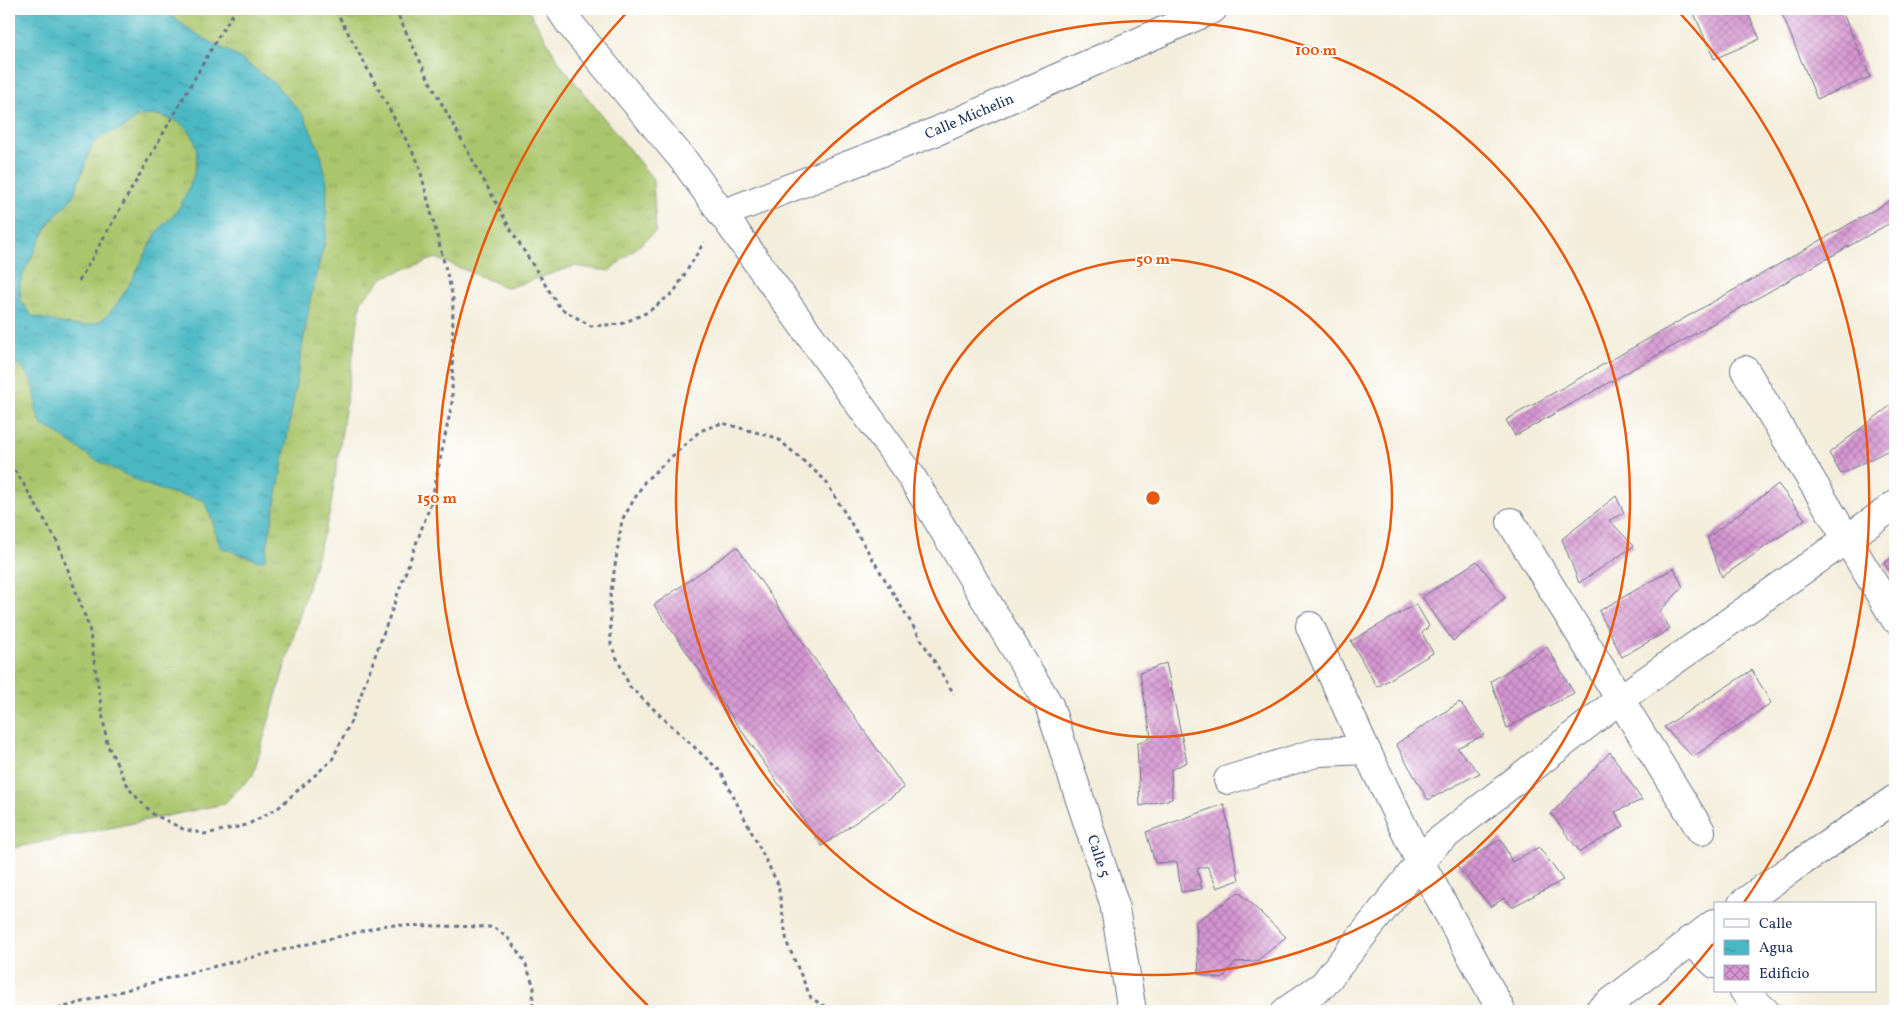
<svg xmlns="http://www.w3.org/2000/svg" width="1904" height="1020" viewBox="0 0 1904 1020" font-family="Vollkorn,serif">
<defs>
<pattern id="grass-tufts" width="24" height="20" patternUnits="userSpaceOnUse" patternTransform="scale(1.25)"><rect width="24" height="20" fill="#aac66c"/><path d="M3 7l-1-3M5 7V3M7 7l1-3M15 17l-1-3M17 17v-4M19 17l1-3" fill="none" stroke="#92aa60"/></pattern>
<pattern id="water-ripples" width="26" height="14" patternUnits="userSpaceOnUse" patternTransform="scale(1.25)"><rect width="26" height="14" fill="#4ab8c3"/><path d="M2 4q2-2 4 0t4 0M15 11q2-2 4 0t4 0" fill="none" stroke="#3d96a2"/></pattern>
<pattern id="building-cross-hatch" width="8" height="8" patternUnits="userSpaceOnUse" patternTransform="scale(1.25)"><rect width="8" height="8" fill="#d695d0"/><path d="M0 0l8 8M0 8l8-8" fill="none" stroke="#ad7aac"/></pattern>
</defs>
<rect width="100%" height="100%" fill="#fff"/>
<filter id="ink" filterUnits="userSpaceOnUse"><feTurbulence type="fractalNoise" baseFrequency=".02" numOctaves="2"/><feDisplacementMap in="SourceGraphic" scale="10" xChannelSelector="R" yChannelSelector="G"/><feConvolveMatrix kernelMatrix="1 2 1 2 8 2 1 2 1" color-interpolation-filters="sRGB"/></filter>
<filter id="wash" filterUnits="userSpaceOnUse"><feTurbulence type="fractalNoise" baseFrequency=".0096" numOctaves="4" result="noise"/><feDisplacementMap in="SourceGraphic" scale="20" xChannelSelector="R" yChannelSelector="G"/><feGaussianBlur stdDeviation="1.12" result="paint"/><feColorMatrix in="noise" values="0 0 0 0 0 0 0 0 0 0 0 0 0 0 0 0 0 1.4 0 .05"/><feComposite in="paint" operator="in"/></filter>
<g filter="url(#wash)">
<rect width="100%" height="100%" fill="#f3edda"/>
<polygon fill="url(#grass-tufts)" stroke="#627a65" points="9,9 528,9 561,65 653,179 656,231 609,271 575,266 508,288 436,258 384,277 361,301 330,512 253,775 224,804 9,849"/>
<path fill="url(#water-ripples)" stroke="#327490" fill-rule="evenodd" d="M9 9H160L200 36 237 56 274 83 304 116 321 154 327 183 326 235 310 301 285 450 265 559 259 561 220 547C214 530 213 516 203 500L161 490 142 483 92 458 51 429 42 426 36 410V398L32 382 21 365 9 364ZM155 115C214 124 200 172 177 211 173 217 166 222 161 227 157 232 154 238 151 243 139 265 118 314 96 323 78 330 50 320 32 316L20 299V283L26 268 49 223 73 197 92 145 103 135 124 128 138 116Z"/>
<g id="blocks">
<g fill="url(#building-cross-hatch)">
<polygon points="1692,9 1746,9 1760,39 1714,59"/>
<polygon points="1780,9 1841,9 1870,77 1817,99"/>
<polygon points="1895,198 1895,220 1515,436 1506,420"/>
<polygon points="1895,402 1895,447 1841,474 1829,453"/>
<polygon points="1778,484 1805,519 1722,577 1707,538"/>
<polygon points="1616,496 1624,513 1609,520 1634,546 1579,583 1562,539"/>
<polygon points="737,547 904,788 822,846 654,605"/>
<polygon points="1895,555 1895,579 1884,563"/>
<polygon points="1477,561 1505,598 1453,641 1422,597"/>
<polygon points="1674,568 1683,587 1660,611 1670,629 1622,657 1599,611"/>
<polygon points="1416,604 1429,626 1422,633 1433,653 1377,687 1351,641"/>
<polygon points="1547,647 1574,693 1507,728 1491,681"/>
<polygon points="1166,663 1187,762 1171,770 1172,799 1140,806 1137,744 1151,737 1140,673"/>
<polygon points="1752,670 1771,703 1693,757 1664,727"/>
<polygon points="1460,702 1484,735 1457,748 1480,773 1428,800 1396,744"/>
<polygon points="1610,752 1642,800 1615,812 1624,826 1580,852 1551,814"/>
<polygon points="1224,804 1239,880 1217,888 1207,866 1197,869 1202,889 1181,892 1177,862 1155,863 1146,832"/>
<polygon points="1501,839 1512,862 1539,847 1563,880 1512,907 1504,898 1491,907 1457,866"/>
<polygon points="1239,892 1286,937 1257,961 1235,962 1222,979 1199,974 1196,922"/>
</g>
</g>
</g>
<g filter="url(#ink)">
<use href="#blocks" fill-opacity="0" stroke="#677289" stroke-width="1"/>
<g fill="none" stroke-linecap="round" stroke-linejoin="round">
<g stroke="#677289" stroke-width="30">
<g id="minor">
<polyline points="560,9 570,24 685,162 911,476 1049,705 1114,903 1132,1011"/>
<polyline points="722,214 937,131 1213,9"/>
<polyline points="1745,370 1895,619"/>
<polyline points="1511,522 1701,831"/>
<polyline points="1310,626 1366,750 1420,862 1500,1008"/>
<polyline points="1228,780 1319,752 1366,750"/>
<polyline points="1690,940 1715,964"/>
<polyline points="1744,991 1765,1011"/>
<polyline points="1286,1011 1323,985 1436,843 1620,699 1895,505"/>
</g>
</g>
<g stroke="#677289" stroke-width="30">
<g id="tertiary">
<polyline points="1742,904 1791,869 1895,799"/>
<polyline points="1599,1011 1715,923"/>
</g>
</g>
<g stroke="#677289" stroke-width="3" stroke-dasharray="4 4" stroke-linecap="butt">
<polyline points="395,9 431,84 512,232 560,308 591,326 621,324 648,312 674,292 704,242"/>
<polyline points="79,281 217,39 236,9"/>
<polyline points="9,464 20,478 58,543 89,627 107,744 130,790 153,814 183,829 205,834 247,825 278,808 332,760 352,719 431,503 452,403 453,297 418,162 335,9"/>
<polyline points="50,1011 187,973 387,925 493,927 508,938 525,962 534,987 532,1011"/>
<polyline points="832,1011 811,998 787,943 778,884 721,772 630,687 611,645 610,598 622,520 645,481 700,431 722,423 777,438 825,480 954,694"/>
</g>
<use href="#minor" stroke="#fff" stroke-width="28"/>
<use href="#tertiary" stroke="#fff" stroke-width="28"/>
</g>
</g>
<g fill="none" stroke="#e8590c" stroke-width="2.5">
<circle cx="1153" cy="498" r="239"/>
<circle cx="1153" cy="498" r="477"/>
<path d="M1713 944A716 716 0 0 1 1655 1009M651 1009A716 716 0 0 1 629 10M1677 10A716 716 0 0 1 1743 904"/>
</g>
<g text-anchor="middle" stroke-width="4" stroke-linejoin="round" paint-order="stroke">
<g font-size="15" fill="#1b2f5e" stroke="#fff">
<text transform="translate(969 116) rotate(-23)" y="5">Calle Michelin</text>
<text transform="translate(1099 856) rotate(72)" y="5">Calle 5</text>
</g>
</g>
<circle cx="1153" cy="498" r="8" fill="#e8590c" stroke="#fff" stroke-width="2.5"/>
<g font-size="15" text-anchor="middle" font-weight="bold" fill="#e8590c" stroke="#fff" stroke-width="4" stroke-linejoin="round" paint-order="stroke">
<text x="1316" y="55">100 m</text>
<text x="1153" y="264">50 m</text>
<text x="437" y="503">150 m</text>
</g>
<rect width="1904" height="1020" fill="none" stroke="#fff" stroke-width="30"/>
<rect x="1714" y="902" width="162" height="90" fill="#ffffff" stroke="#a4acbf"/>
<rect x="1724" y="919" width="25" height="8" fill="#ffffff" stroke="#a4acbf"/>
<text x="1759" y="928" font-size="15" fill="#1b2f5e">Calle</text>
<rect x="1724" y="940" width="25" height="15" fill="url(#water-ripples)" stroke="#a4acbf"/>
<text x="1759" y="952" font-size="15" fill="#1b2f5e">Agua</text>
<rect x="1724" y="965" width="25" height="15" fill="url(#building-cross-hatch)" stroke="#a4acbf"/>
<text x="1759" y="978" font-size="15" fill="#1b2f5e">Edificio</text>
</svg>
